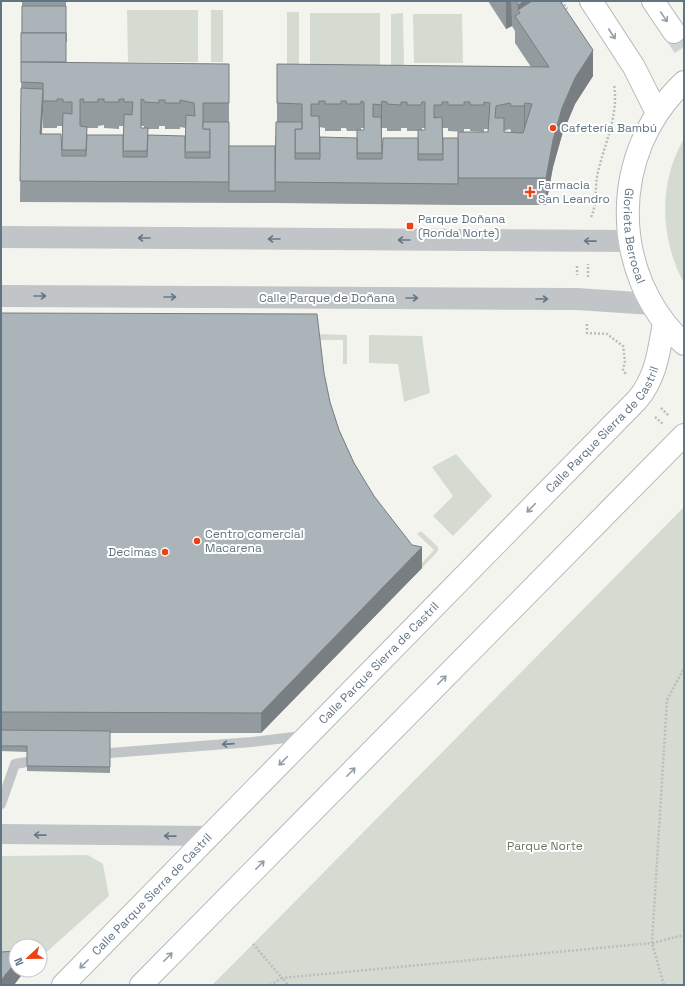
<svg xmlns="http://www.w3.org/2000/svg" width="685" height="986" viewBox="0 0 685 986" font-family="'Space Grotesk',sans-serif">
<rect width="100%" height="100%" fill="#f4f4ef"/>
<g fill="#d5dbd0">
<polygon points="127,10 198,10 198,62 128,62"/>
<rect x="211" y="10" width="12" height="52"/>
<rect x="287" y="12" width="12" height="52"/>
<rect x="310" y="13" width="70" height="52"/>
<polygon points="403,13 404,66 391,66 391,14"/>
<polygon points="413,14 462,14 463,63 414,63"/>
<path d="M684 139V283C660 240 658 181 684 139Z"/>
<polygon points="317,334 347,335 347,364 343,364 343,340 317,340"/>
<polygon points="369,335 422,336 430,393 404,402 398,364 369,363"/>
<polygon points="456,454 492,496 453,536 433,516 453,496 432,467"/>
<polygon points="684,507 684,985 212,985 253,944"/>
<polygon points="421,531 438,547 438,551 422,568 418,567 434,550 417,534"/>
<polygon points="88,855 103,864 109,896 40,958 40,946 16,946 16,970 26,970 14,985 1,985 1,856"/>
</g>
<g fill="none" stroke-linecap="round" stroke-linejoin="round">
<polyline stroke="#cfd4d4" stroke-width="22" stroke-dasharray="22 11" stroke-linecap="butt" points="674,32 684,47"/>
<g stroke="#b4b8bc" stroke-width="24">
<g id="primary">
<polyline points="591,1 634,67 657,113"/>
<polyline points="653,1 674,32"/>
<path id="s1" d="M684 82C609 152 609 274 684 344"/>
<path id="s2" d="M63 985 637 400C656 378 659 351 664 323"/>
<polyline points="141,985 684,435"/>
</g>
</g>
<g stroke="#babdbf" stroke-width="2.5" stroke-dasharray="2 2" stroke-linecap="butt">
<polyline points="562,1 567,9"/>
<path d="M591 217C598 202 594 188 598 172 605 142 619 115 614 84"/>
<polyline points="577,266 577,275"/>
<polyline points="588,277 588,264"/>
<polyline points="587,324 587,333 607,334 623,346 625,361 623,370 626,374"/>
<polyline points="661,408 669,416"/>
<polyline points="655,417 663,424"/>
<polyline points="253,944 282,978 652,943 667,700 684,668"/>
<polyline points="270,985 282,978 288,985"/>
<polyline points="664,985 652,943 684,935"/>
</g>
<g stroke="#c1c5c8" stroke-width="10">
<polyline points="110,753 252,742 302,736"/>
<polyline points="1,804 15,764 27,762"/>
</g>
<polyline stroke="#c1c5c8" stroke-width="20" points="1,834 209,836"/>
<g stroke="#c1c5c8" stroke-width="22">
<polyline points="1,237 629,241"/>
<polyline points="1,296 577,299 652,304"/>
</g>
<use href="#primary" stroke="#fff" stroke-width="22"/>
</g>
<g fill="#939b9e" fill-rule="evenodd">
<path d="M22 1H66V62L229 91V146H275L277 122V64L531 67 515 43V31L512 26 506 29 488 1H560L593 76 575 104 562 135 553 167 546 205H458L275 203 20 202ZM43 110V128H57V126H63L62 156 42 134ZM104 125V128L119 129V126H124L123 157 87 135V128H98V126ZM141 126H144V128H141ZM159 126H165V129H180V127L186 128 185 158 148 144V129H159ZM319 127 325 128V131H341V128H346L347 131H357V138L320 159ZM361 128H364V130H361ZM382 128H387V131H401V128H407V131H418V138L382 159ZM422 128H425V130H422ZM442 128H448V131L464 132V129H470V131L484 132V129H488V132L458 138 443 160ZM510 129 511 132H504V131Z"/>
<polygon points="1,313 324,373 330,402 339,430 354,463 374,496 422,568 261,733 110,733 110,773 27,771 27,752 1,751"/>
</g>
<g fill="#787e81">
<polygon points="509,1 511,1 512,26 506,29 506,2"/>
<polygon points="516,1 536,1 518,10 518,5"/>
<polygon points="593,50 593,76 575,104 562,135 553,167 546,205 546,178 553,140 562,108 575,78"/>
<polygon points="43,89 43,110 40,154 40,134"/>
<polygon points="382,101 382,128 381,131 381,105"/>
<polygon points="525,103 525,130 524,132 524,106"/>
<polygon points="422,547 422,568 261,733 261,713"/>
<polygon points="16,962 16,970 24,970 24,972 14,985 1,985 1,980"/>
</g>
<g fill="#abb4b8" stroke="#787e81" fill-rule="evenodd">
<polygon points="516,1 525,1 518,5"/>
<path d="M532 1H560L593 50 575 78 562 108 553 140 546 178H458V132H488L490 103 484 102V105H470V102H464V105H448V102H442V105H434V118L442 117 443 154H418V130H425V102H422L421 105H407V102H401V105L387 104V102L382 101 381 105 373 104V117H381L382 153H357V130H364V102L361 101V104H347L346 101H341V104H325V101H319V104H311V116H319L320 153H295V129H302V104L277 103V64L549 67 515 16 520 13 518 10ZM510 103 511 106H524L525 103 532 104 523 133 504 132V118H495L496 106Z"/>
<polygon points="22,6 66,6 66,42 66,33 22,33"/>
<rect x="21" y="33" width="45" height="29"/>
<polygon points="21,62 229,64 229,103 203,103 203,129 210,129 210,152 185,152 186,115 195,116 194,103 180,100 180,103 165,103 165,100 159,100 159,103 144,102 144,100 141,99 141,128 148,128 147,151 123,151 124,114 132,115 133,102 124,102 124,99 119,99 119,102 104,102 104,99 98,99 98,102 83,102 84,99 80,99 80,126 87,127 86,150 62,150 63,113 72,114 72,102 63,102 63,99 57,99 57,101 43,101 43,83 21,82"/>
<polygon points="21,88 43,89 40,134 61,134 62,156 86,156 87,135 123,135 123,157 147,157 148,135 185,136 185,158 210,158 210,129 203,129 203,122 229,122 229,182 20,181"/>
<polygon points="276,122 302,122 302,129 295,129 295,159 320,159 320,137 357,138 357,159 382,159 383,138 418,138 418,160 443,160 443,138 458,138 458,184 275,182"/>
<rect x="229" y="146" width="46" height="45"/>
<polygon points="1,313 317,314 324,373 330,402 339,430 354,463 374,496 412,545 422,547 261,713 1,712"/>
<polygon points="1,730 110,731 110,767 27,766 27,746 1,746"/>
<polygon points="16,951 16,962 1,980 1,952"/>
</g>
<defs><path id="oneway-shaft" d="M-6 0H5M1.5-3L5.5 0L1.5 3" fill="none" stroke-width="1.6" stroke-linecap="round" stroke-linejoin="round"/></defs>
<g stroke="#909ea8">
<use href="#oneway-shaft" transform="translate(664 17) rotate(56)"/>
<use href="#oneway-shaft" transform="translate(612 34) rotate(57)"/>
<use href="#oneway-shaft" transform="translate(531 508) rotate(134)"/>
<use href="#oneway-shaft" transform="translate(442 680) rotate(-45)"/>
<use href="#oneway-shaft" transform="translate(283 761) rotate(134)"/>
<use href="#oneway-shaft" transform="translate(351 772) rotate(-45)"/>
<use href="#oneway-shaft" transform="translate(260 865) rotate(-45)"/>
<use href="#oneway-shaft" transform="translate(168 957) rotate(-45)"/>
<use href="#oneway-shaft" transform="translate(84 964) rotate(135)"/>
</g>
<g stroke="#667886">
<use href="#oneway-shaft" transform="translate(144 238) rotate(-180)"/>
<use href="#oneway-shaft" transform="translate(274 239) rotate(-180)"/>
<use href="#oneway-shaft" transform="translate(404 240) rotate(-180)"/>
<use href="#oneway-shaft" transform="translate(590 241) rotate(-179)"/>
<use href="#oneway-shaft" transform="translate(40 296)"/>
<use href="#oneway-shaft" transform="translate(170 297)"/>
<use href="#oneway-shaft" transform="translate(412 298)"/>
<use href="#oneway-shaft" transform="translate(542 299)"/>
<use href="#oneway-shaft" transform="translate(228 744) rotate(176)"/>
<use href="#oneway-shaft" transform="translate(40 835) rotate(-179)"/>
<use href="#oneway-shaft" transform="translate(170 836) rotate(-179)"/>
</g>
<g fill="#ee4215" stroke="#fff" stroke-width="1.5">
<circle cx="553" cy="128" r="4"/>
<path d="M528 186h4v4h4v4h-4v4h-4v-4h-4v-4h4z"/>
<rect x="406" y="222" width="8" height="8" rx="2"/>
<circle cx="197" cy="541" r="4"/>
<circle cx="165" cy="552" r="4"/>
</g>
<g text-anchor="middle" stroke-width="4" stroke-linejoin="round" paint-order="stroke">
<g font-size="12" fill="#617482" stroke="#fff" text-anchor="start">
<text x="561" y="132">Cafetería Bambú</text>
<text x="538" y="189">Farmacia<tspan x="538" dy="14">San Leandro</tspan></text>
<text x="418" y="223">Parque Doñana<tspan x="418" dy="14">(Ronda Norte)</tspan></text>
<text x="205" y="538">Centro comercial<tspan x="205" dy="14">Macarena</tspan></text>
<text x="157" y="556" text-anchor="end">Decimas</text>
</g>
<g font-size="12" fill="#617482" stroke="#fff">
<text dy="4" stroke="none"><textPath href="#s1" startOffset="170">Glorieta Berrocal</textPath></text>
<text x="327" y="302">Calle Parque de Doñana</text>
<text dy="4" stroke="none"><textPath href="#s2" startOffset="775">Calle Parque Sierra de Castril</textPath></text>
<text dy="4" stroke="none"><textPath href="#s2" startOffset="451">Calle Parque Sierra de Castril</textPath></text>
<text dy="4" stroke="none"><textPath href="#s2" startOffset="127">Calle Parque Sierra de Castril</textPath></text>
</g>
<g font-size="12" fill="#667960" stroke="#fff">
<text x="545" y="850">Parque Norte</text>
</g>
</g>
<rect width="685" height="986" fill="none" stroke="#617482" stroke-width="4"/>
<g transform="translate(28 958) rotate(248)"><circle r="19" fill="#ffffff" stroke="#c0c7cd"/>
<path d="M0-3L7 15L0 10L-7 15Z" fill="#ee4215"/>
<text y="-6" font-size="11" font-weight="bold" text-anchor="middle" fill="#617482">N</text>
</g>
</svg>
